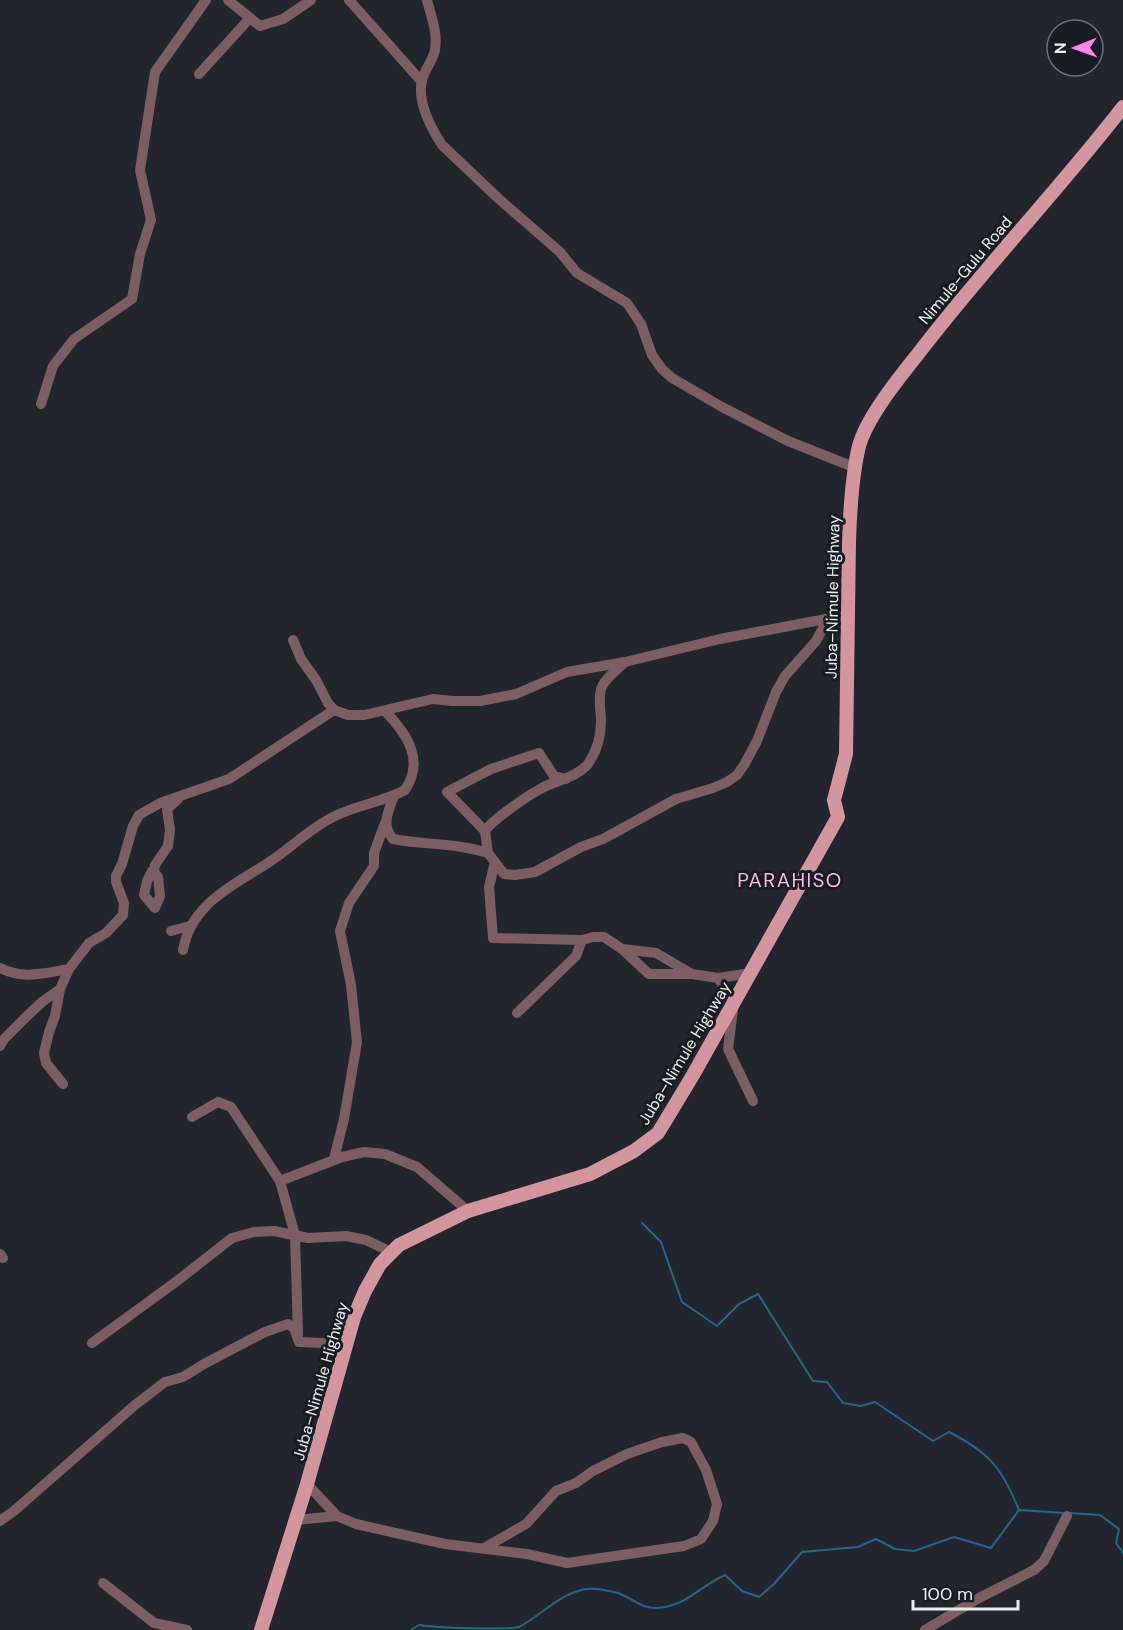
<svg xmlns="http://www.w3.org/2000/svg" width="1123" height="1630" viewBox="0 0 1123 1630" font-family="'DM Sans',sans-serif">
<rect width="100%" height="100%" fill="#22252d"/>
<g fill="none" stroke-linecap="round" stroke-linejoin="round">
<g stroke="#226689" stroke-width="2">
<path d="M642 1223 661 1242 682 1302 717 1326 739 1304 758 1294 813 1381 827 1382 843 1403 861 1406 875 1402 933 1441 949 1432C990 1453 1002 1468 1019 1510"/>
<polyline points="1069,1513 1100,1515 1119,1529 1116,1543 1123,1553"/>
<path d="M411 1630 419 1625C435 1628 507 1630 519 1627 542 1615 560 1593 586 1589 594 1588 610 1591 618 1593 635 1599 644 1612 665 1607 688 1603 704 1584 725 1575L742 1591 759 1597 774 1584 802 1552 858 1547 876 1539 895 1549 914 1551 954 1537 991 1548 1019 1510 1064 1513"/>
</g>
<g stroke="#7c5e62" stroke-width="10">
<polyline points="228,0 260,26 283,19 311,0"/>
<polyline points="349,0 422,82"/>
<path d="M427 0C431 16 438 33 435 50 433 60 425 69 422 80 417 101 431 128 442 145L499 199 560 252 577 273 627 303 641 324 652 355 662 369 672 378 722 407 788 441 856 468"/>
<polyline points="199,74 250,18"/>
<polyline points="41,404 53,366 74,339 132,299 140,254 151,220 140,170 155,72 206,0"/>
<polyline points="293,640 301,659 316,680 328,703 334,710"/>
<path d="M566 779 554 776 539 753 491 769 447 792 485 831C493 819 530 794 544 787 558 780 577 777 588 764 597 751 601 737 601 721 601 710 598 701 601 689 604 679 618 669 625 662"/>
<path d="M394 796C388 812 381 825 393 839 425 845 457 843 488 853"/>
<polyline points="485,831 488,853 504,874 515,875 535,872 581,847 603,839 676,799 713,788 727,782 737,775 744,765 757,741 776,692 785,676 816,641 828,619"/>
<polyline points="495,862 489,887 493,938 582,940 593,937 604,937 622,949 656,953 692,974 718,978 734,1002 728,1049 753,1101"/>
<polyline points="154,872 152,871 147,881 144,895 155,908 160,896 158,877 154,872 155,865 168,846 170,830 167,809 178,799"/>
<polyline points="171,931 190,926"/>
<polyline points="622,949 649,974 690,974"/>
<path d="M183 950C192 899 241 883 278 856 297 842 314 826 335 816 357 805 383 802 405 790 425 760 407 734 385 711"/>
<path d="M0 968C22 980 46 973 69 969"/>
<polyline points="718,978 751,973"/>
<polyline points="60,989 55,1016 49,1032 44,1053 46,1063 63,1084"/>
<polyline points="517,1013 576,956 582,940"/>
<polyline points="0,1046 4,1039 24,1019 42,1002 60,989 69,969 89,943 106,933 123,915 124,903 116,882 116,876 122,864 133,826 139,815 160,803 229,779 334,710 348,715 364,715 433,699 452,701 480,701 516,694 567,672 625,662 720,639 847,615"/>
<polyline points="192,1117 218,1102 231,1107 280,1181"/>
<polyline points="334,1159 344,1119 357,1042 351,985 340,931 349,903 374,866 374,853 385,823"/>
<polyline points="0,1254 3,1258"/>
<polyline points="298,1335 295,1235 280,1181 342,1157 364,1152 385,1154 417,1167 468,1211"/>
<polyline points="92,1343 177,1281 232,1238 254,1232 274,1231 308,1238 346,1236 366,1240 391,1252"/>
<polyline points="307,1484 337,1516 356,1524 445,1544 527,1554 567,1563 684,1546 701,1539 713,1521 717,1504 706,1470 691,1442 683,1438 662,1442 627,1454 593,1471 576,1483 556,1491 526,1524 484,1548"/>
<polyline points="296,1520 337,1516"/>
<polyline points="0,1521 14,1511 135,1405 165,1382 183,1377 204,1364 265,1332 288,1324 294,1328 299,1342 345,1344"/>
<polyline points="103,1583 154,1623 187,1630"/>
<polyline points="925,1630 979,1598 1034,1570 1044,1561 1067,1516"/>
</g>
<path stroke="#d4969e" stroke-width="14" d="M261 1630 307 1484 354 1317 365 1291 380 1264 399 1245 468 1211 590 1174 634 1151 658 1133 693 1075 838 817 834 800 846 754 849 541C850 511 852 475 859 446 867 417 899 378 918 354 983 269 1057 192 1123 107"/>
</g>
<g text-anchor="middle" stroke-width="6" stroke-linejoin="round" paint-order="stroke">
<g font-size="16" fill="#e9ebf1" stroke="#181c23">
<text transform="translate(965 270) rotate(-50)" y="6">Nimule-Gulu Road</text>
<text transform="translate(832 597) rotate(-89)" y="6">Juba–Nimule Highway</text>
<text transform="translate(684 1053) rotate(-59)" y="6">Juba–Nimule Highway</text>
<text transform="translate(320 1381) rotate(-74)" y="6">Juba–Nimule Highway</text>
</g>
<g font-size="20" letter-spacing="1.5" fill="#fcb9eb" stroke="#181c23">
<text x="790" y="887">PARAHISO</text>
</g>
</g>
<g transform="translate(1075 48) rotate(269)"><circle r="28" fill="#181c23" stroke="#6c6f75" stroke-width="1.5"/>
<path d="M0-4.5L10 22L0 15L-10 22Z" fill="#fd86e2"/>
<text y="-9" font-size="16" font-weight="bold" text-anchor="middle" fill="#e9ebf1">N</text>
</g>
<path d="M913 1600v9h105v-9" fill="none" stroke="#e9ebf1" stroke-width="3"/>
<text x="922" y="1600" font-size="18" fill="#e9ebf1" stroke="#181c23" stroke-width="4.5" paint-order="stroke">100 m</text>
</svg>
